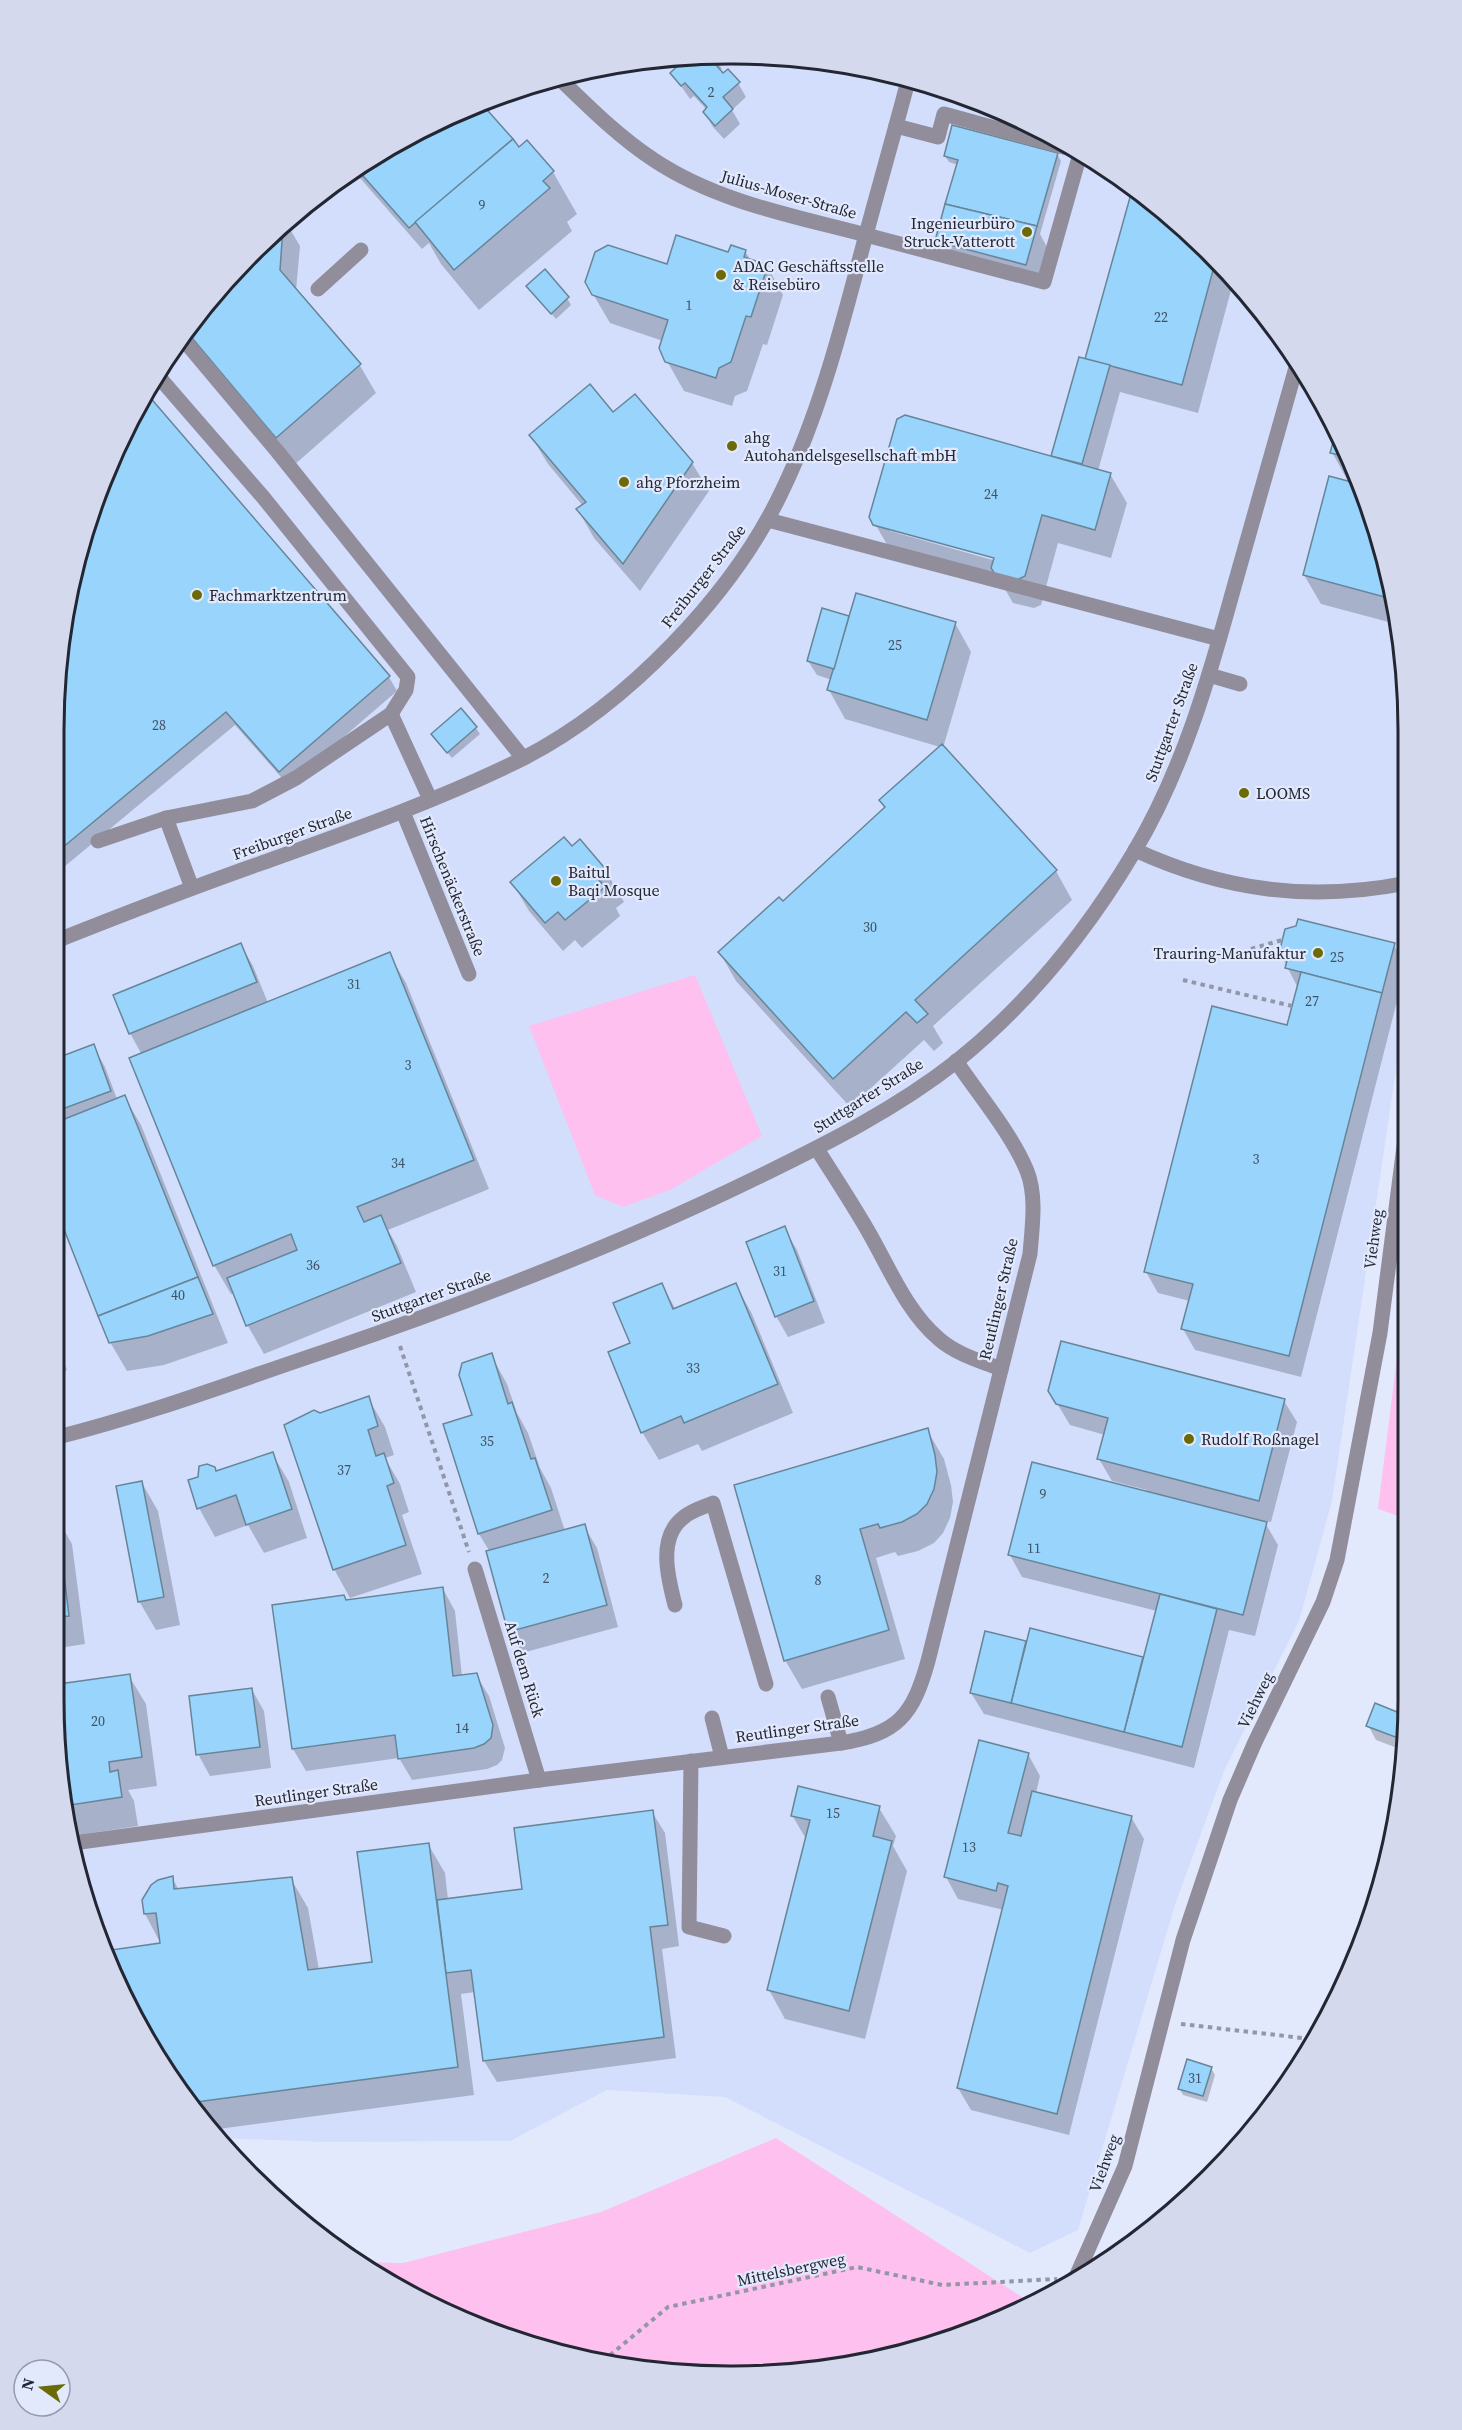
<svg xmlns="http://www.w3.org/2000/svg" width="1462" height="2430" viewBox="0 0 1462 2430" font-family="'Source Serif 4',serif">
<rect width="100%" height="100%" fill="#e3e9fd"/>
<polygon fill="#d3defd" points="731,54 863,67 990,106 1107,168 1240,284 1317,393 1385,555 1407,686 1407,1043 1397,1063 1332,1501 1299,1621 1224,1771 1175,1905 1078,2230 1030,2253 725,2097 607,2090 510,2141 326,2142 218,2138 194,2111 124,1999 90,1916 60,1788 55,686 90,513 168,355 253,252 355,168 472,105 599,67"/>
<g fill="#fdc0ef">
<polygon points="695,975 762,1136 670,1190 623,1207 595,1195 529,1026"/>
<polygon points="1407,1278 1407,1519 1378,1509"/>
<polygon points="776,2138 1022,2297 1025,2308 948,2340 820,2370 731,2376 642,2370 514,2340 356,2262 403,2263 601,2212"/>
</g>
<g fill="#0003" fill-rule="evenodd">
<polygon points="714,56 722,69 719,71 738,83 746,97 732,110 740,124 724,139 713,127 704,112 707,110 694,96 690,99 672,73 688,58"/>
<polygon points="480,103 519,149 527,142 553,172 577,214 567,222 572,231 479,310 441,264 429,243 422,249 353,170"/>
<polygon points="1057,154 1061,161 1040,234 1048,249 1038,286 950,263 937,241 958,165 949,162 945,156"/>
<path d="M1133 191 1234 279 1198 413 1120 392 1098 471 1110 474 1127 503 1111 558 1058 543 1041 605 1034 608 1013 603 1002 584 892 553 871 517 1052 458 1080 359 1089 361 1087 358ZM890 528 1001 559 1000 562 890 531Z"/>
<polygon points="287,224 300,246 296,291 359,364 376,393 293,466 184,335 253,252"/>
<polygon points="745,251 751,261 767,266 783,295 767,345 763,344 747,391 735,396 732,406 684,391 667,361 663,341 610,323 593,294 668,266"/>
<polygon points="528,287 567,298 571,305 556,319"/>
<polygon points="613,414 692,463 709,491 640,591 594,538 578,510 583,506 548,464 531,436"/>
<polygon points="1336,437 1385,555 1396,624 1321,604 1304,575 1349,483 1332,452"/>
<polygon points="848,617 850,620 955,623 971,652 943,748 1056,871 1072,900 933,1026 943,1043 934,1051 924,1040 850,1107 736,981 720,953 783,903 886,809 881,801 940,747 845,719 829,690 832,680 817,675 808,661"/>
<polygon points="389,677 397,691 288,785 235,725 58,872 56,870 55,686"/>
<polygon points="476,728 480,734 452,758 437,741"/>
<polygon points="580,841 607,873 624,902 616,908 620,916 582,948 575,940 563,951 529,911 512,882 571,848"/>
<polygon points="241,945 253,966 268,1003 389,954 406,983 489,1189 388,1230 397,1246 416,1292 264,1354 248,1326 234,1293 231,1294 214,1265 142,1055 130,1033"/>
<polygon points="1394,945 1406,966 1301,1377 1195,1350 1183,1329 1190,1301 1158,1293 1146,1272 1288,1027 1298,988 1280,953"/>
<polygon points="93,1046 105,1067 117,1099 124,1096 141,1125 228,1343 164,1365 127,1371 110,1342 67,1233 65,1234 58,1221 57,1059"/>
<polygon points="784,1228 797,1250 825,1323 788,1337 776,1316"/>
<polygon points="662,1285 676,1310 736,1285 752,1314 793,1413 702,1451 698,1444 659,1460 642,1432 632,1344"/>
<polygon points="58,1348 67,1370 58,1374"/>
<polygon points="491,1355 507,1384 517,1413 528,1433 540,1468 551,1488 565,1531 584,1526 597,1548 618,1627 522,1653 509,1632 490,1552 479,1534 445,1425 474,1416"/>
<polygon points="1049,1390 1284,1401 1297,1422 1271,1522 1264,1521 1278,1545 1255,1636 1229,1630 1194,1768 984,1714 971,1693 986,1633 1027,1643 1031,1630 1144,1659 1157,1611 1022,1577 1010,1555 1146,1493 1147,1490 1112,1481 1099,1459 1105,1435 1070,1425"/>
<polygon points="368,1398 385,1427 394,1455 385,1458 400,1484 409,1512 402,1515 422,1574 350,1598 334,1569 320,1415"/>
<polygon points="927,1430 944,1459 951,1485 953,1502 950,1518 943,1533 934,1543 918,1551 898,1556 895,1552 876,1558 905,1659 802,1689 785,1660 736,1486"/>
<polygon points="272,1453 289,1482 307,1538 264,1553 248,1525 215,1537 199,1508 199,1478"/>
<polygon points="142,1483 158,1511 180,1625 156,1630 139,1601"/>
<polygon points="59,1521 72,1544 85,1644 59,1648"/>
<polygon points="443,1589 455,1611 462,1676 476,1675 489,1696 505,1748 502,1760 497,1765 487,1769 412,1780 399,1758 306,1771 293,1749 274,1606 347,1601"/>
<polygon points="129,1676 146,1704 157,1786 128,1790 134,1801 138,1826 71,1836 60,1788 59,1685"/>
<polygon points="252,1690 264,1711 271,1768 210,1776 198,1754"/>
<polygon points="1407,1717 1405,1751 1376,1740 1368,1725"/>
<polygon points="1028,1754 1040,1776 1036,1793 1131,1817 1144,1839 1069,2135 971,2110 958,2088 1004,1910 958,1899 946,1877"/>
<polygon points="879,1808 896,1836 893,1846 907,1871 865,2039 785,2019 769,1990 806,1839 792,1815"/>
<polygon points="652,1812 665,1833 679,1946 662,1949 676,2058 497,2082 484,2061 475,1992 461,1994 474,2095 211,2130 194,2111 124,1999 161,1944 145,1914 144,1900 172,1878 179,1890 291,1879 308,1908 319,1970 374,1963 428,1844 445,1873 448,1900 524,1890"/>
<polygon points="1211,2068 1215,2075 1207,2102 1183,2095 1179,2088"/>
</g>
<g fill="#98d4fb" stroke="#678599" stroke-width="1.5">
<polygon points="713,56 710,58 723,73 728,69 740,82 723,97 733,109 715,126 703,112 707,107 685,83 681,86 670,73 686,58"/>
<polygon points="481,103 513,139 409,228 356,168 472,105"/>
<polygon points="952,125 1058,153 1037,226 945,204 958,160 944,156"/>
<polygon points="513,139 519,147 527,140 554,171 543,181 550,188 454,270 415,222"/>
<polygon points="1132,190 1215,263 1182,385 1085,359"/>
<polygon points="945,204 1037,226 1026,265 935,241"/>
<polygon points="283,227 280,270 361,364 276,438 187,332 253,252"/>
<polygon points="676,235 728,252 731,245 746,250 744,257 768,265 751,317 746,316 731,362 719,368 716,378 665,362 659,348 668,320 592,295 585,282 595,252 608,245 667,264"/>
<polygon points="545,269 569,297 551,314 526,286"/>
<polygon points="1079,357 1110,365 1082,464 1051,456"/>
<polygon points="590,384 613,412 635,394 693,462 623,564 576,509 586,502 529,435"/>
<polygon points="148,395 390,676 279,772 226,712 56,853 55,686 90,513"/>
<polygon points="905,415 1111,473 1095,530 1042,515 1025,576 1017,580 995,574 991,568 994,558 873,525 869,517 897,419"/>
<polygon points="1335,435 1344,456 1330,453"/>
<polygon points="1329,476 1355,483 1385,555 1392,599 1303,575"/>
<polygon points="856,593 956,622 927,720 827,690"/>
<polygon points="822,608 849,616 834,669 807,661"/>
<polygon points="461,708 477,727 447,753 431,734"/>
<polygon points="942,744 1057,870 915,1000 928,1014 917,1023 906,1012 833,1079 718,952 779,897 783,901 885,807 879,800"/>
<polygon points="564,837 572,846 580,839 608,872 599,880 605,887 565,920 558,912 545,923 510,882"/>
<polygon points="1298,919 1395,943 1382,993 1285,968 1287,961 1279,953 1285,929 1296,926"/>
<polygon points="241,943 257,982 129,1034 113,995"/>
<polygon points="390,952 474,1160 357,1207 364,1222 381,1215 401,1263 246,1326 227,1278 297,1250 291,1234 213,1266 129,1058"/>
<polygon points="1301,972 1382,993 1289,1356 1181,1329 1193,1284 1144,1272 1212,1006 1287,1025"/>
<polygon points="94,1044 111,1091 57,1111 57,1058"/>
<polygon points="125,1095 198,1277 98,1316 58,1214 57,1122"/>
<polygon points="785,1226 814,1301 775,1317 746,1242"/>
<polygon points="198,1277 213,1314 148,1336 109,1343 98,1316"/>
<polygon points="662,1283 673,1309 736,1283 778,1384 684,1423 681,1416 641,1433 608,1352 630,1343 613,1303"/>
<polygon points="1061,1341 1285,1399 1259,1501 1097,1459 1108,1418 1056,1404 1048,1391"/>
<polygon points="492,1353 508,1404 512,1402 531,1459 535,1458 552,1510 478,1534 443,1424 472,1415 459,1375 462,1363"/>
<polygon points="369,1396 378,1426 368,1430 376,1456 384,1453 394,1483 387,1486 406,1545 333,1570 284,1425 314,1410 320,1413"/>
<polygon points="928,1428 935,1455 937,1472 934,1489 927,1504 917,1514 902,1522 880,1528 878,1524 860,1529 889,1630 784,1661 734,1485"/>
<polygon points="273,1452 292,1509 246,1525 236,1495 197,1509 188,1480 198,1477 199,1466 207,1464 215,1467 216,1471"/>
<polygon points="1032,1462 1267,1522 1243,1615 1008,1555"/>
<polygon points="142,1481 164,1597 138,1602 116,1486"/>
<polygon points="585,1524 607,1605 508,1632 486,1551"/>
<polygon points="59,1534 69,1616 59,1617"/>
<polygon points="443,1587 453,1676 477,1673 493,1725 491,1738 484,1744 474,1748 398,1759 395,1735 292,1749 272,1605 344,1595 346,1600"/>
<polygon points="1160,1594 1217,1609 1182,1747 1124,1732"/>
<polygon points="1030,1628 1143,1657 1124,1732 1011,1703"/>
<polygon points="985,1631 1026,1641 1011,1703 970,1693"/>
<polygon points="130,1674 142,1757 109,1762 110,1772 118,1770 122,1797 64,1806 60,1788 59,1684"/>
<polygon points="252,1688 260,1747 196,1755 189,1696"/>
<polygon points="1375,1703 1407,1716 1406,1741 1366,1726"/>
<polygon points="979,1740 1029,1753 1008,1833 1021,1836 1032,1791 1132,1816 1057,2114 957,2088 1008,1886 998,1883 996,1891 944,1877"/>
<polygon points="798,1786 880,1806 873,1836 892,1841 849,2011 767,1990 810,1820 791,1816"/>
<polygon points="653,1810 668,1925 650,1927 664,2037 483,2061 471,1970 446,1973 437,1900 522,1889 514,1828"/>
<polygon points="429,1843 458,2067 189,2103 124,1999 104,1951 160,1943 156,1913 144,1914 142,1900 151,1885 158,1880 173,1876 174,1889 292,1877 308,1970 372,1962 357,1852"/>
<polygon points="1187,2059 1212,2067 1203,2096 1178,2089"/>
</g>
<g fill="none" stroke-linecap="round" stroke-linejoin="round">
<g stroke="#9297a8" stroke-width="4" stroke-dasharray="4.5 4.5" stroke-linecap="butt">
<polyline points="1251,949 1282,940"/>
<polyline points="1183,980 1292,1006"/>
<polyline points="400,1346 469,1552"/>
<polyline points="1181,2024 1311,2039"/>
<polyline points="603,2361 668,2307 857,2267 942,2285 1057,2279"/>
</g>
<g stroke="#928d9b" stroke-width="15">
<polyline points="896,126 938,137 944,114 1071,149"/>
<polyline points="866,235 1044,282 1080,154"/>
<polyline points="318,289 361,250"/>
<polyline points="182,338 277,451 523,758"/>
<polyline points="158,376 263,497 408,677 406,690 391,714 296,778 252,801 166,818 192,888"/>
<polyline points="768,520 1219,639"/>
<polyline points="1209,675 1240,684"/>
<polyline points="391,714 430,799"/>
<polyline points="98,841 166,818"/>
<path d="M817 1149C834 1176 852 1203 868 1231 889 1267 906 1311 939 1339 956 1354 980 1361 1001 1369"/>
<path d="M675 1605C668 1578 657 1537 684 1517 692 1510 704 1507 713 1503L766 1684"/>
<polyline points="828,1697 841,1743"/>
<polyline points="712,1718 722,1757"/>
<polyline points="691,1761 689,1927 724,1936"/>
</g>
<g stroke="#928d9b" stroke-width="15">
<path d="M560 79C590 108 619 137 654 160 717 202 794 216 866 235"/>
<polyline points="403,812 469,974"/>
<path d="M1135 850C1224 891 1311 902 1407 883"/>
<path d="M56 941C124 914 191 888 259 864 348 832 437 801 522 759 626 706 734 594 783 489 817 418 838 341 858 265 874 203 892 142 908 81"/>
<path d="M58 1437C150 1414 239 1380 329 1350 475 1300 619 1245 758 1177 826 1144 896 1109 957 1061 1029 1003 1087 931 1134 852 1183 770 1209 678 1234 587 1255 512 1276 438 1297 364"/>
<polyline points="475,1569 539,1780"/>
<path d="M73 1843 539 1780 841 1743C898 1734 913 1715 928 1661L1030 1254C1032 1228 1037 1196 1027 1171 1012 1134 978 1094 956 1061"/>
<polyline points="1075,2279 1125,2166 1183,1940 1230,1800 1255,1742 1323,1602 1337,1560 1380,1333 1407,1123"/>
</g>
</g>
<g fill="#6a6a06" stroke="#e3e9fd" stroke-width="2">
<circle cx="1027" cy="232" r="6"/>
<circle cx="721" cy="275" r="6"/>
<circle cx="732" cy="446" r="6"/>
<circle cx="624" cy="482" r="6"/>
<circle cx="197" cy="595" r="6"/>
<circle cx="1244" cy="793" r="6"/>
<circle cx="556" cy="881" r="6"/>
<circle cx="1318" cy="953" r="6"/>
<circle cx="1189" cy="1439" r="6"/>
</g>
<g text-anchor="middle" stroke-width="4.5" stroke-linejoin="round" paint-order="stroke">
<g font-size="14" fill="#405265">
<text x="711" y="97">2</text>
<text x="482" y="210">9</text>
<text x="689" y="310">1</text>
<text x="1161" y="322">22</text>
<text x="991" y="499">24</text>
<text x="895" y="650">25</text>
<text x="159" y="730">28</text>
<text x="870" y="932">30</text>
<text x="1337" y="962">25</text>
<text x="354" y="989">31</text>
<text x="1312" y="1006">27</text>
<text x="408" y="1070">3</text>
<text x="1256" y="1164">3</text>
<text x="398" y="1168">34</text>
<text x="313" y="1270">36</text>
<text x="780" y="1276">31</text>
<text x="178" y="1300">40</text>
<text x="693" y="1373">33</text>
<text x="487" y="1446">35</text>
<text x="344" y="1475">37</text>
<text x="1043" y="1499">9</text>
<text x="1034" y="1553">11</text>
<text x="546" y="1583">2</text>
<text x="818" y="1585">8</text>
<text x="98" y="1726">20</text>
<text x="462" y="1733">14</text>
<text x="833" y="1818">15</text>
<text x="969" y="1852">13</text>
<text x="1195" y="2083">31</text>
</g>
<g font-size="16" fill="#232733" stroke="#e3e9fd">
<text transform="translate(789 194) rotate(16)" y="6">Julius-Moser-Straße</text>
<text transform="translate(703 576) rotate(-52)" y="6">Freiburger Straße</text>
<text transform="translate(1171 722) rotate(-70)" y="6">Stuttgarter Straße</text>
<text transform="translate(292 833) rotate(-20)" y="6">Freiburger Straße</text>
<text transform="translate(453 886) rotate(68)" y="6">Hirschenäckerstraße</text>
<text transform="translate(868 1095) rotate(-32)" y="6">Stuttgarter Straße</text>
<text transform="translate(1373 1239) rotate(-82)" y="6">Viehweg</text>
<text transform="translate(431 1295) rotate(-20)" y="6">Stuttgarter Straße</text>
<text transform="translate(998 1299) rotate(-77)" y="6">Reutlinger Straße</text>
<text transform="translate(525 1669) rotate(73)" y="6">Auf dem Rück</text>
<text transform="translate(1255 1700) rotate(-64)" y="6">Viehweg</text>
<text transform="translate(797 1728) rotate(-8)" y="6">Reutlinger Straße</text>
<text transform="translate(316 1792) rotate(-8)" y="6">Reutlinger Straße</text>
<text transform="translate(1104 2163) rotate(-70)" y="6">Viehweg</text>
<text transform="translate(791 2269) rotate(-12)" y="6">Mittelsbergweg</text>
</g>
<g font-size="16" fill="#232733" stroke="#e3e9fd" text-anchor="start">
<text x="1015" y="229" text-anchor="end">Ingenieurbüro<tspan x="1015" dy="18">Struck-Vatterott</tspan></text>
<text x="733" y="272">ADAC Geschäftsstelle<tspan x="733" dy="18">&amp; Reisebüro</tspan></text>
<text x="744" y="443">ahg<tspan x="744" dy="18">Autohandelsgesellschaft mbH</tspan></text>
<text x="636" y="488">ahg Pforzheim</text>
<text x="209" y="601">Fachmarktzentrum</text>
<text x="1256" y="799">LOOMS</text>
<text x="568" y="878">Baitul<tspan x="568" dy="18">Baqi Mosque</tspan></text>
<text x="1306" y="959" text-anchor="end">Trauring-Manufaktur</text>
<text x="1201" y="1445">Rudolf Roßnagel</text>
</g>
</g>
<path d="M0 0H1462V2430H0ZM730 64H732A666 666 0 0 1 1398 730V1700A666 666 0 0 1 732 2366H730A666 666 0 0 1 64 1700V730A666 666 0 0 1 730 64Z" fill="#d4d9ed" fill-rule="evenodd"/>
<path fill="none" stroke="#232733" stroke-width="3" d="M730 64H732A666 666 0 0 1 1398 730V1700A666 666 0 0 1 732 2366H730A666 666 0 0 1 64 1700V730A666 666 0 0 1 730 64Z"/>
<g transform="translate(42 2388) rotate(285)"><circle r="28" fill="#e3e9fd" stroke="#969bac" stroke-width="1.5"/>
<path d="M0-4.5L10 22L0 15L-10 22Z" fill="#6a6a06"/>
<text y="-9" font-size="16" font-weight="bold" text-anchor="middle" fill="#232733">N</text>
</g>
</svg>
